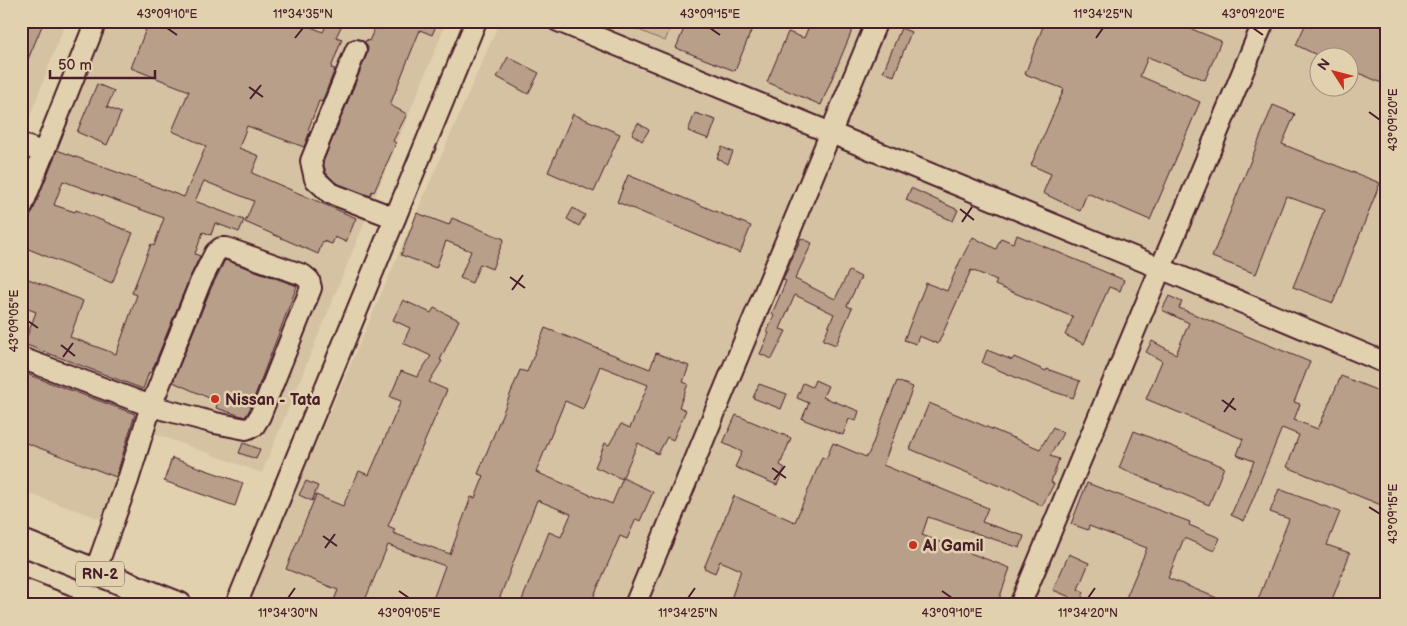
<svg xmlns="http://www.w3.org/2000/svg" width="1407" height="626" viewBox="0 0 1407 626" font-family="'Balsamiq Sans',sans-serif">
<rect width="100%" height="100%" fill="#e2d1ae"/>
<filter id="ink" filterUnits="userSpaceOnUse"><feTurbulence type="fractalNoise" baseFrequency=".02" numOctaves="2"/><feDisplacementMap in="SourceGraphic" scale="10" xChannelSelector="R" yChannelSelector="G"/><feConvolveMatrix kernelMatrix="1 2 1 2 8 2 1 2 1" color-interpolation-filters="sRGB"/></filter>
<g filter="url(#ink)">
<g fill="#d5c2a3" fill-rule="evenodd">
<polygon points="21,21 66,21 27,124 21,122"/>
<polygon points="106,21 447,21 262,473 139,428 107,521 21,491 21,228 53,144"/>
<path d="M500 21H1386V605H270L249 597ZM1320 58H1350V88H1320Z"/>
</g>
<polygon fill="#c9b499" stroke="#8a6a62" points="617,21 673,21 665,41"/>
<g fill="#b89f8a" stroke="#4a1f2b">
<polygon points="21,21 44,21 21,76"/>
<polygon points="149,21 297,21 323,32 328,21 344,21 336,37 342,39 331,68 335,69 322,102 319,101 308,130 310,131 304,147 247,126 239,148 259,156 252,173 356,218 346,242 335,237 332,244 323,241 318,254 245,222 254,201 204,181 195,201 244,220 239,232 215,223 211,235 203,232 195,254 200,256 189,279 151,373 149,372 143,389 24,344 36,312 21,306 21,276 83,301 70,337 116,354 137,295 132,293 151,244 154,246 164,218 63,181 54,205 75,212 76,210 133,233 112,283 21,246 21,232 26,219 32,213 57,150 184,197 206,146 172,131 189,91 131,68"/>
<polygon points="378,21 438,21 432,35 420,30 403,72 390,105 407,114 393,141 396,143 374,192 372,191 370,196 336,183 326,173 323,162 367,54 368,48 365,42 366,40 369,41"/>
<polygon points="687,21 755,21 735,71 676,48"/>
<polygon points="811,21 856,21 821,105 767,82 788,32 804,38"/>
<polygon points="1045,21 1172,21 1221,41 1205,80 1148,57 1140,76 1200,102 1150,220 1087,193 1080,211 1043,193 1051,174 1031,165 1064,89 1025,74"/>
<polygon points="1307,21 1386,21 1386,85 1350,69 1350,58 1323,58 1296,45"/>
<polygon points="901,28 911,32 894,76 883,72"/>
<polygon points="508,57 539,73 528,94 497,77"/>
<polygon points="97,84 114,91 107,107 121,113 107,145 77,132"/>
<polygon points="1273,105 1295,114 1282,144 1380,183 1333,303 1293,287 1324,210 1286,196 1256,274 1212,257"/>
<polygon points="695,113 716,120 709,139 688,131"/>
<polygon points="573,114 620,134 594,192 548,172"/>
<polygon points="638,123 649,130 642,141 632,134"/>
<polygon points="722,147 733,152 728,164 717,158"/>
<polygon points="628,175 751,226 740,253 617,202"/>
<polygon points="911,188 958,210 953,221 906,200"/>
<polygon points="573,208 585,215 579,226 567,219"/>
<polygon points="417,213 449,225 452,218 504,239 492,269 480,264 472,283 460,278 471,251 446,241 436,268 401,255"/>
<polygon points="1017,235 1124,280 1120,291 1109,287 1084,344 1065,335 1073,317 995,285 997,280 971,270 938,344 919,336 916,344 904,340 926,283 947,291 960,261 973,237 996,249 1001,238 1013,243"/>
<polygon points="801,238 812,243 795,279 835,299 849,271 861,277 847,306 852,308 836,345 823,340 834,314 795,295 780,329 786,331 772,359 760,354 769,333 767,332 774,315 772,314 786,281 783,280"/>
<polygon points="225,260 297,286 249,411 245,417 216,408 218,402 173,382 211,288"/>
<polygon points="1169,296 1182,302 1179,308 1310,362 1294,402 1300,404 1294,420 1318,429 1341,376 1386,394 1386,507 1287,467 1299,435 1282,428 1244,521 1231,515 1254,461 1237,455 1243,439 1146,399 1162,361 1146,352 1152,341 1176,354 1189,323 1162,310"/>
<polygon points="403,300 431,313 434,308 459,320 440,360 442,361 429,382 447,390 388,526 395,529 393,533 450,554 471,497 475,498 484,476 478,474 520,370 527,372 545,328 650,369 656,353 689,366 683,382 688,384 679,407 686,410 673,440 667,437 658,454 638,443 622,479 595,467 605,443 609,445 621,424 630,428 648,385 600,366 583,409 565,401 536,472 612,504 623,478 653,492 640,521 636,519 627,539 620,536 590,605 520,605 549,532 561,537 571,514 537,500 497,605 431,605 445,566 388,545 363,605 332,605 338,590 286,569 316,495 343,506 359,471 369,475 401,401 390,397 401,371 417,377 431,356 403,343 410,328 393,320"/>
<polygon points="987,350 1012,360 1014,357 1046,371 1047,369 1080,381 1073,398 1036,386 982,363"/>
<polygon points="21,372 135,414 116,477 21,441"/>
<polygon points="815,380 828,386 823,397 859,411 856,421 849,419 843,435 802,419 809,403 797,398 803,383 812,387"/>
<polygon points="897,381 913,387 883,465 988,508 982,522 1024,536 1020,548 928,517 922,535 1010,568 997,605 729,605 741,570 720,561 715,573 704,568 734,496 795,522 822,457 826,459 833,443 866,457 869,453"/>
<polygon points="759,384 787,394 781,409 753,398"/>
<polygon points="929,403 1040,449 1053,427 1063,433 1050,456 1059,459 1051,482 1054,484 1042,506 1010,488 1009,490 910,449"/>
<polygon points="736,415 791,438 780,465 785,468 777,485 735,467 742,452 723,443"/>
<polygon points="1134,431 1224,467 1209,505 1119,468"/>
<polygon points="243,443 260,449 256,459 239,453"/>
<polygon points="172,458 243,483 235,506 164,481"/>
<polygon points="306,481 318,486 312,501 299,495"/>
<polygon points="1087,483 1190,522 1189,525 1220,538 1214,551 1184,538 1168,578 1234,605 1123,605 1147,548 1089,526 1088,530 1071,524"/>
<polygon points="1279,489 1340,512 1327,545 1350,553 1330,605 1288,605 1278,601 1278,605 1256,605 1289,519 1270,512"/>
<polygon points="1069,554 1089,563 1078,589 1084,592 1079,605 1067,605 1070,597 1053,590"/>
</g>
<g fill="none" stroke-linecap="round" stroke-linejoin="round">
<g stroke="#4a1f2b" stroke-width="24">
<g id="minor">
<polyline points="558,21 1160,268 1386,363"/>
<polyline points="356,50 311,161 315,179 330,193 395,218"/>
<polyline points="21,144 44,153"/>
<polyline points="21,209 96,21"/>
<polyline points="21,358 151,406 215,423 246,429 254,426 260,416 311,288 309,280 303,275 226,248 221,248 215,253 200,283 151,406 128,480 95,572"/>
<polyline points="21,588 64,605"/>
<polyline points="236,605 476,21"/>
<polyline points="635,605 877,21"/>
<polyline points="1020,605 1264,21"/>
</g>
</g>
<g stroke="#4a1f2b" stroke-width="29">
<polyline id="major" points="21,542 179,605"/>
</g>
<use href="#minor" stroke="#e2d1ae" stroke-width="20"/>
<use href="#major" stroke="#e2d1ae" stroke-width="25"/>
</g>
</g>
<path fill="none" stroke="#4a1f2b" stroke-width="2" d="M167 28 177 35M710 28 720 35M1253 28 1263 35M295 38 303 28M1096 38 1103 28M249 87 263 97M250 99 261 85M1369 112 1380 120M960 209 974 220M962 222 972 207M510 277 525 288M512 290 523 275M28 321 38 328M61 345 75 356M63 357 73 343M1222 400 1236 410M1224 412 1234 398M772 468 786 478M774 480 785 466M1369 507 1380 514M323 536 337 546M325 548 335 534M399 591 409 598M942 591 952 598M288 598 295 588M688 598 695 588M1088 598 1095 588"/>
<g fill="#c8321e" stroke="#e2d1ae" stroke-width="2">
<circle cx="215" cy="399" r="5"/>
<circle cx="913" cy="545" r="5"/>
</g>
<g text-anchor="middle" stroke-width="5" stroke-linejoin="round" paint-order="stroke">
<rect fill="#e2d1ae" stroke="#785452" stroke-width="1" x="76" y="561.5" width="48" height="25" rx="4"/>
<g font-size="15" font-weight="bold" fill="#4a1f2b">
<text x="100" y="579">RN-2</text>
</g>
<g font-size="16" font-weight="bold" fill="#4a1f2b" stroke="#e2d1ae" text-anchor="start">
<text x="225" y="405">Nissan - Tata</text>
<text x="923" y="551">Al Gamil</text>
</g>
</g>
<rect width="1407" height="626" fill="none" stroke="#e2d1ae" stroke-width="55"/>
<g transform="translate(1334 72) rotate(306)"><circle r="24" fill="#e2d1ae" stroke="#a58a7a"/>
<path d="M0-4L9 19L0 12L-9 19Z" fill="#c8321e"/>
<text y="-8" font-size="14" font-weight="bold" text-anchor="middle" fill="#4a1f2b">N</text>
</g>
<path d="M50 70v8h105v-8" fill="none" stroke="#4a1f2b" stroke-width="2.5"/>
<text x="58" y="70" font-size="15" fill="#4a1f2b" stroke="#e2d1ae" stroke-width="4" paint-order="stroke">50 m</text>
<rect x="28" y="28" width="1352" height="570" fill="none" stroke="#4a1f2b" stroke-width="2"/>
<g font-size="12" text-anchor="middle" fill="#4a1f2b">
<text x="167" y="18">43°09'10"E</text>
<text x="303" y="18">11°34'35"N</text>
<text x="710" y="18">43°09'15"E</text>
<text x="1103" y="18">11°34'25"N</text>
<text x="1253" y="18">43°09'20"E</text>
<text transform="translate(1393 120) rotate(-90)" y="4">43°09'20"E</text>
<text transform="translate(14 321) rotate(-90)" y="4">43°09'05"E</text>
<text transform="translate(1393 514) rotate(-90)" y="4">43°09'15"E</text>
<text x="288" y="617">11°34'30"N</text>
<text x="409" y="617">43°09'05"E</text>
<text x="688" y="617">11°34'25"N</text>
<text x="952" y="617">43°09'10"E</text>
<text x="1088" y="617">11°34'20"N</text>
</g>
</svg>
